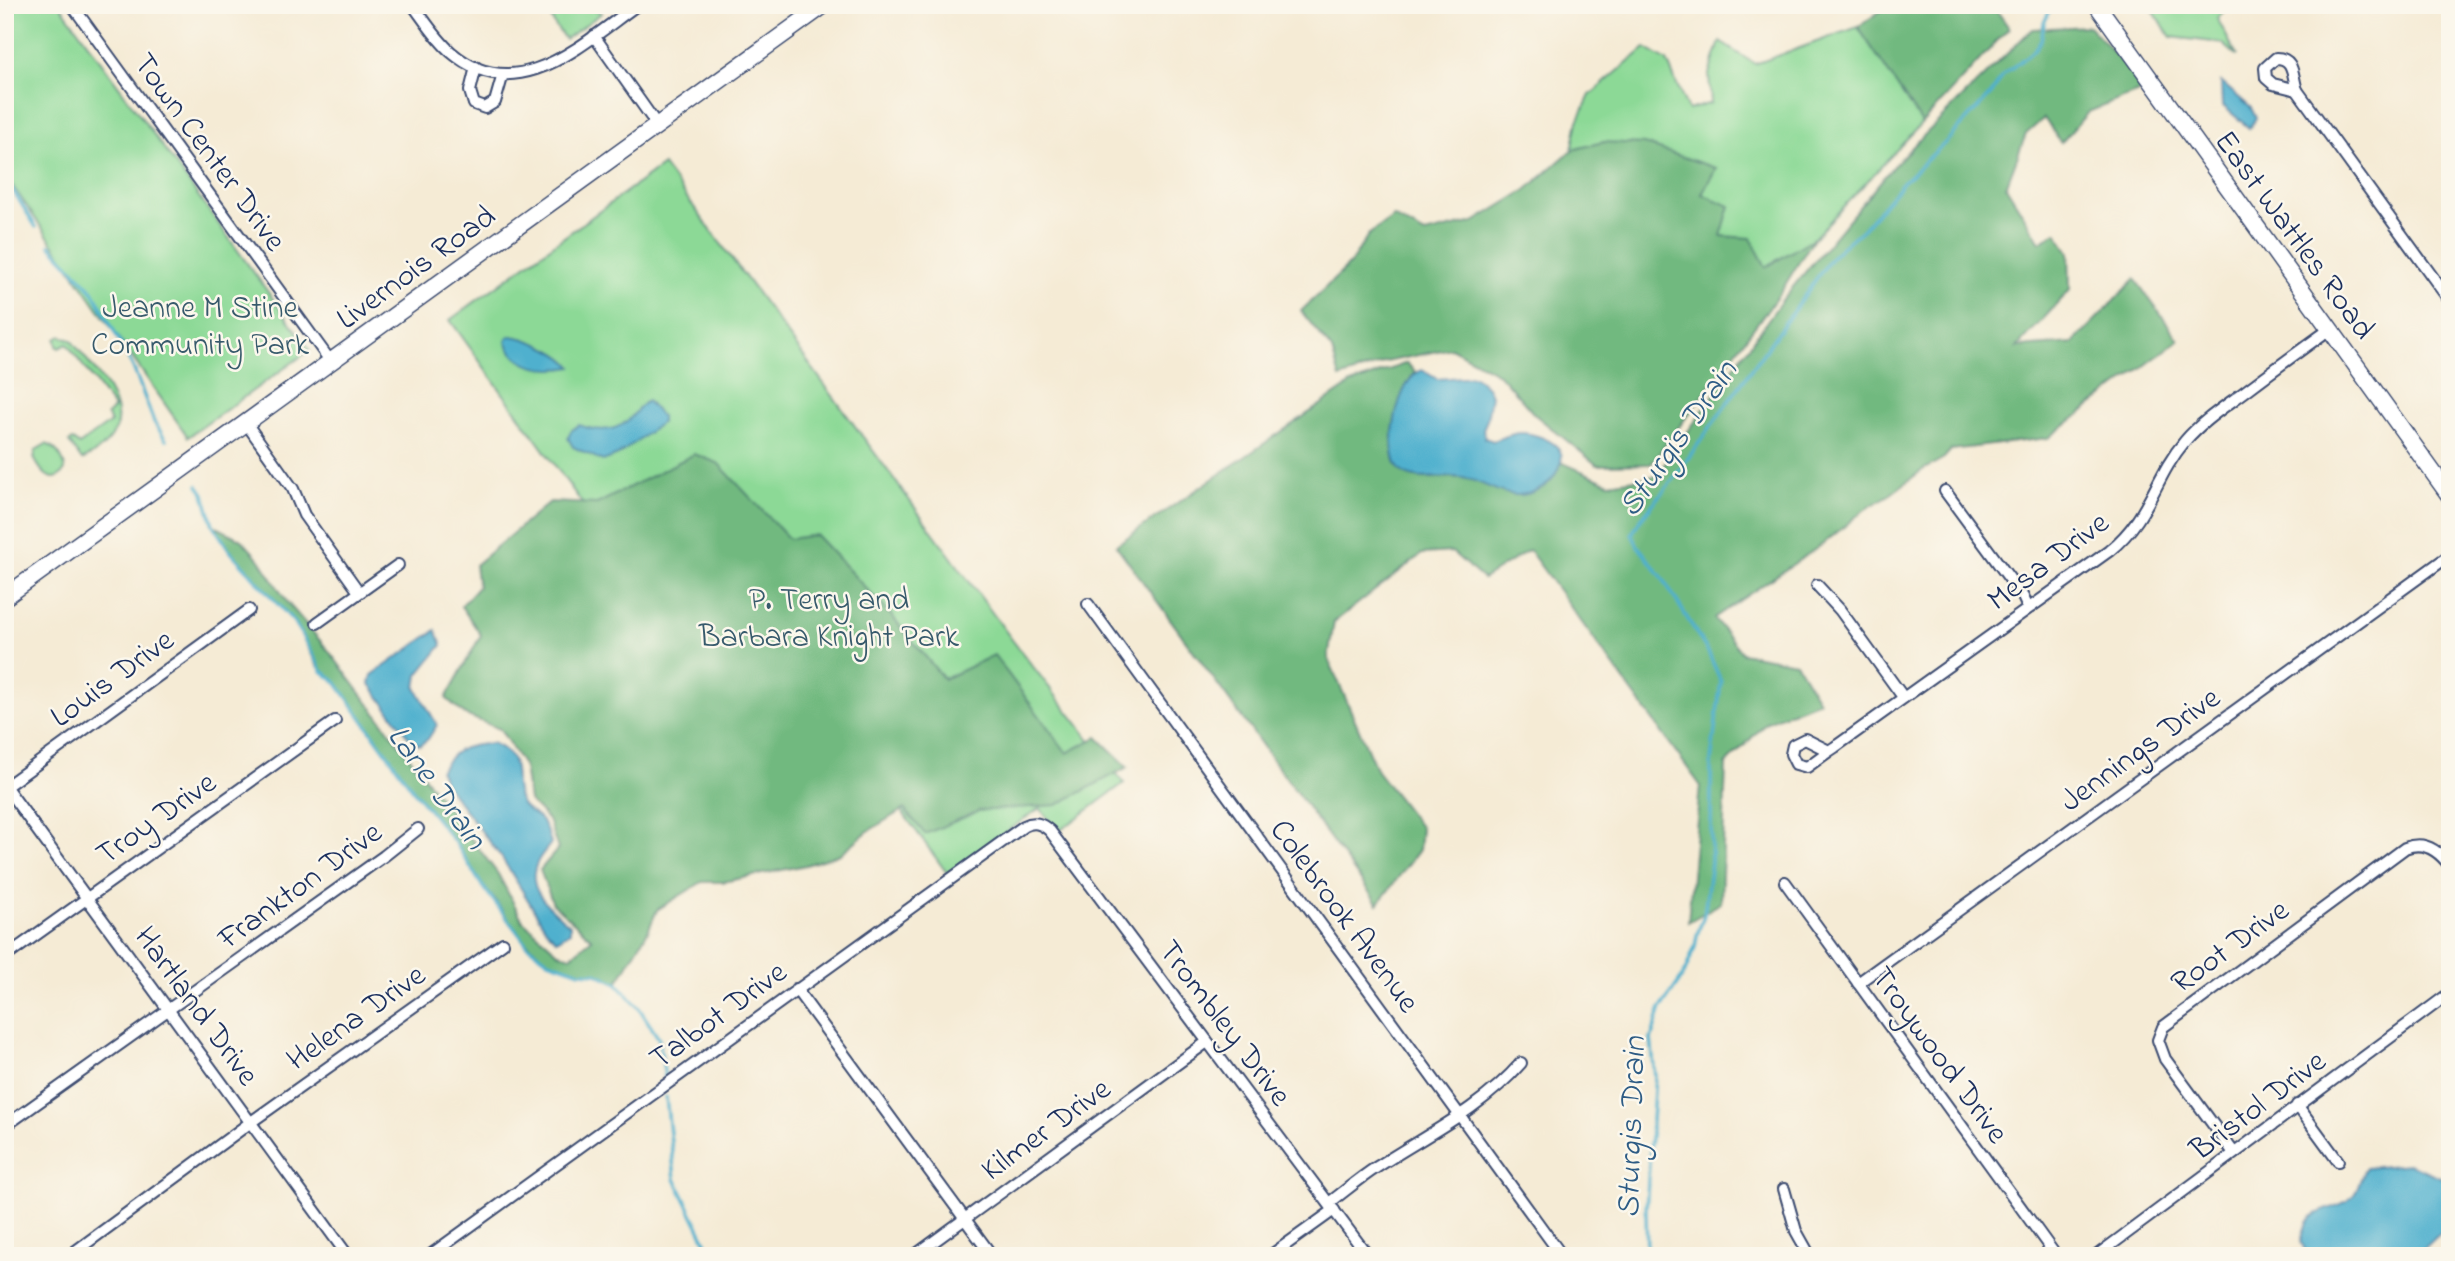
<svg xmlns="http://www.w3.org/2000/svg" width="2455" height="1261" viewBox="0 0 2455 1261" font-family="'Indie Flower',sans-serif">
<rect width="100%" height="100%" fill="#fbf7ec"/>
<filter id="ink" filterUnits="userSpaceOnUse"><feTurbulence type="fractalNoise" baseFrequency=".0143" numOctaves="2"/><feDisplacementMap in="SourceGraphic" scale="14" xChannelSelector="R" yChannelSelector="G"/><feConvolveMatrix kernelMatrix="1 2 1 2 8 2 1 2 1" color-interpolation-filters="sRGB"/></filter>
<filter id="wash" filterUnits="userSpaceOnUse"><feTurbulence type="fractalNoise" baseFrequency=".00686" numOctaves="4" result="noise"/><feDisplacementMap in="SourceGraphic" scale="28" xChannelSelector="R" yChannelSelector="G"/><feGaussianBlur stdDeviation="1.57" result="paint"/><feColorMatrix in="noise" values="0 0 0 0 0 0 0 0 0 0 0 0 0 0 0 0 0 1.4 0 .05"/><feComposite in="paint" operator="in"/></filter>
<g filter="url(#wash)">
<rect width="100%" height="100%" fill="#f5ebd5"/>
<g fill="#8cd996" stroke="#54847a" stroke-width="2">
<polygon points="5,5 60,5 310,350 188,437 5,175"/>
<polygon points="546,5 584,5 602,13 565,39 554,24"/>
<polygon points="2149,5 2230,5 2217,18 2237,56 2222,43 2171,37"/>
<polygon points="1858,27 1922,123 1814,238 1766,267 1721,236 1702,194 1716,168 1604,142 1572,150 1578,121 1590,95 1645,48 1667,61 1688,110 1711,103 1709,74 1720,42 1755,64"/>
<polygon points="663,165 1013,641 1124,783 1058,832 1040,808 947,873 887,791 797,801 450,320"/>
<path d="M61 336 71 340C102 380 152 426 82 460L69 442 73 440 79 445 111 422 107 415 114 408 67 344 59 348 57 346 56 339Z"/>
<path d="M46 444C56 447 65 460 65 470 53 488 41 472 34 458L36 450Z"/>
</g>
<g fill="#71b97f" stroke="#46746e" stroke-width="2">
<polygon points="1889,5 1993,5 2009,28 1922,123 1858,27"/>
<path d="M2089 26 2134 75 2141 91 2088 112 2061 143 2044 118 2026 134 2006 187 2040 242 2056 232 2069 252 2070 290 2017 347 2073 343 2135 279 2179 340 2048 438 1951 450 1944 458 1921 471 1891 494 1864 510 1823 544 1714 618 1742 653 1796 663 1819 701 1767 722 1726 764 1721 903 1688 922 1700 785 1529 550 1483 579 1452 552 1422 554 1334 622 1328 658 1377 771 1421 828 1419 850 1378 904 1116 545 1351 384 1407 363 1415 372C1400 391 1377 460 1407 474 1424 482 1447 475 1465 478 1496 483 1515 508 1545 483 1553 476 1557 472 1561 462L1609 483 1656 476 1782 300 1894 165 2032 29Z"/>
<polygon points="1603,142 1644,144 1716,168 1702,194 1730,206 1721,236 1751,238 1766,267 1814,238 1780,293 1651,464 1597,465 1534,414 1499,374 1451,348 1386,362 1340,378 1332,350 1301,311 1350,264 1368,235 1394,217 1425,234 1474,222 1526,190 1572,150"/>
<polygon points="694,454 718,463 789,539 816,535 891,615 944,679 994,655 1067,753 1097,737 1128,767 1057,805 979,811 925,834 904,809 867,832 840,854 806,865 723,882 702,882 657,910 648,931 617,983 596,973 580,972 549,961 523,940 495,900 481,884 457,845 412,789 336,683 317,665 295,623 230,551 213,525 242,540 260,560 287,602 328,650 498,874 523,921 559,953 571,956 592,939 553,904 540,870 558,849 548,820 529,801 524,767 500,729 465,715 446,698 481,635 461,606 478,587 475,565 550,502 597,504"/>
</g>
<g fill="#50b0ce" stroke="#367096" stroke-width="2">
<polygon points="2221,82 2251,108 2256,118 2249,128 2222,105"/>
<path d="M509 336C525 336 563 353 572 367 546 372 516 369 506 341Z"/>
<path d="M1422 370 1437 379 1475 376 1487 387 1491 395 1487 420 1483 429 1485 438 1493 441C1502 438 1510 434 1519 433 1530 432 1557 440 1561 453 1563 459 1559 468 1556 473 1550 486 1529 496 1515 495 1494 493 1479 478 1454 477 1438 476 1414 482 1401 471 1382 454 1398 377 1422 370Z"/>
<path d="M647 401 661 416V423L618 455 603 461 573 447 568 438 571 431 579 425C595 431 613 433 627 421 635 415 638 406 647 401Z"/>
<polygon points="436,630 442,645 418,675 416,688 437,725 428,739 420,745 412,742 370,684 372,675"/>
<path d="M492 743C529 760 507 779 522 804 526 810 533 813 539 818 546 825 548 834 551 843 547 849 541 855 538 861 523 889 551 909 570 925V932L557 940 546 929 502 858 446 785 440 771C455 746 465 747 492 743Z"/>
<path d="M2409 1164 2450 1181V1224L2416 1256H2308L2301 1242C2303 1236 2304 1227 2308 1221 2317 1208 2344 1209 2355 1193 2359 1187 2361 1175 2366 1168Z"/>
</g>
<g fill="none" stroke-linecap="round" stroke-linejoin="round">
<g stroke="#50b0ce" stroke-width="3.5">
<polyline points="5,178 36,227"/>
<polyline points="50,245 93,291 133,367 154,422 166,440"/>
<polyline points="198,485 204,494 213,525 230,551 295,623 322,671 336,682 414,791 457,845 481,884 528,946 549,961 580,972 596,973 617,983 639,1008 659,1039 665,1078"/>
<polyline points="666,1097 675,1179 713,1256"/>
<polyline points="1647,1256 1646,1210 1655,1076 1651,1039 1661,1008 1683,976 1695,947 1697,935 1704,915 1711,862 1711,761 1721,681 1708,652 1662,577 1638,546 1632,534 1640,520 1674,478 1834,254 1863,229 1903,182 1946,142 1992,93 2003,75 2034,50 2041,40 2044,23 2049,12"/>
</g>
</g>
</g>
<g filter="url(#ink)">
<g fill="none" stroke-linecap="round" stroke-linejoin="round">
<g stroke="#3c4b70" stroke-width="14">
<g id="street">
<polyline points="72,5 331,362"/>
<path d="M413 5C425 21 436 39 451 52 517 109 583 43 637 5"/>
<polyline points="594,36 657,125"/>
<path d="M2276 58C2295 58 2292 76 2297 90L2273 84 2266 78 2265 68Z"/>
<polyline points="476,67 470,91 474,104 485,108 495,102 503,74"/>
<polyline points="2297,90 2450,301"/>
<polyline points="246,423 293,489 304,515 359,592"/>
<polyline points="1945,491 2023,597 2028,608"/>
<polyline points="1817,585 1840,610 1903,697"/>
<polyline points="1088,604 1562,1256"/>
<polyline points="317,623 398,565"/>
<path d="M1829 751 1807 767 1796 764 1791 754 1793 745 1805 739 1829 751 1835 747 2109 551C2151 517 2153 479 2185 441 2203 420 2226 406 2247 390 2275 369 2302 349 2330 329"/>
<polyline points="5,786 348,1256"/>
<polyline points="5,787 249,610"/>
<polyline points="1785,882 2056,1256"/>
<polyline points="5,957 335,721"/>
<polyline points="1858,983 2450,555"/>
<polyline points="796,989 992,1256"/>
<polyline points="2297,1105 2338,1161"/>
<polyline points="5,1126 384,856 418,829"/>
<path d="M2234 1153 2165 1059 2158 1040 2163 1027 2405 848C2424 840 2439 851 2450 866"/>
<polyline points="1784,1189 1796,1231 1810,1256"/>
<path d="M1329 1203C1345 1191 1360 1178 1377 1167 1426 1135 1482 1108 1521 1063"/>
<polyline points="69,1256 251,1122 503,943"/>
<path d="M429 1256 1024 826C1034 821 1041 823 1050 831L1368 1256"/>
<polyline points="914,1256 1207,1042"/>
<polyline points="1270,1256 1334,1210"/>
<polyline points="2096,1256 2450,993"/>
</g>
</g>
<g stroke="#3c4b70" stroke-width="19">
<g id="secondary">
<polyline points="2097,5 2450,496"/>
<polyline points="5,597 824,5"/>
</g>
</g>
<use href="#street" stroke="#fff" stroke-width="10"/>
<use href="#secondary" stroke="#fff" stroke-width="16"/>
</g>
</g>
<g text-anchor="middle" stroke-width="5" stroke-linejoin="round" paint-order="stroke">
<g font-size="32" fill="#1b2f5e" stroke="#fbf7ec">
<text transform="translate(211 151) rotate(54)" y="11">Town Center Drive</text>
<text transform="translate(2296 234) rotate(54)" y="11">East Wattles Road</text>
<text transform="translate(415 266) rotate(-36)" y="11">Livernois Road</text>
<text transform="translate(2047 560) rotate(-37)" y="11">Mesa Drive</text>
<text transform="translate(111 677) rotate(-36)" y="11">Louis Drive</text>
<text transform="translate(2139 748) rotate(-36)" y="11">Jennings Drive</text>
<text transform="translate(155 817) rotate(-35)" y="11">Troy Drive</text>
<text transform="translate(299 884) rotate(-36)" y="11">Frankton Drive</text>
<text transform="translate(1346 915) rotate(54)" y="11">Colebrook Avenue</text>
<text transform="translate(2229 945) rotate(-36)" y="11">Root Drive</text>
<text transform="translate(198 1005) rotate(54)" y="11">Hartland Drive</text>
<text transform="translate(717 1014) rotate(-36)" y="11">Talbot Drive</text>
<text transform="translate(355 1016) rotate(-35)" y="11">Helena Drive</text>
<text transform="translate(1226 1022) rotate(53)" y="11">Trombley Drive</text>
<text transform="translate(1941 1054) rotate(54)" y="11">Troywood Drive</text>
<text transform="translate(2257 1104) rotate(-37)" y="11">Bristol Drive</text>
<text transform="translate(1045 1128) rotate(-36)" y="11">Kilmer Drive</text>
</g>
<g font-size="32" fill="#375a6c" stroke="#fbf7ec">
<text x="200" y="317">Jeanne M Stine<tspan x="200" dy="37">Community Park</tspan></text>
<text x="829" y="609">P. Terry and<tspan x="829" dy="37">Barbara Knight Park</tspan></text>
</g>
<g font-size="33" font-style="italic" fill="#2e5c85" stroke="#fbf7ec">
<text transform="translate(1676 437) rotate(-55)" y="12">Sturgis Drain</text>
<text transform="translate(439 786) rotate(54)" y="12">Lane Drain</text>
<text transform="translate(1629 1127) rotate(-88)" y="12">Sturgis Drain</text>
</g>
</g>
<rect width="2455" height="1261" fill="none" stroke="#fbf7ec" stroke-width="28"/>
</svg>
